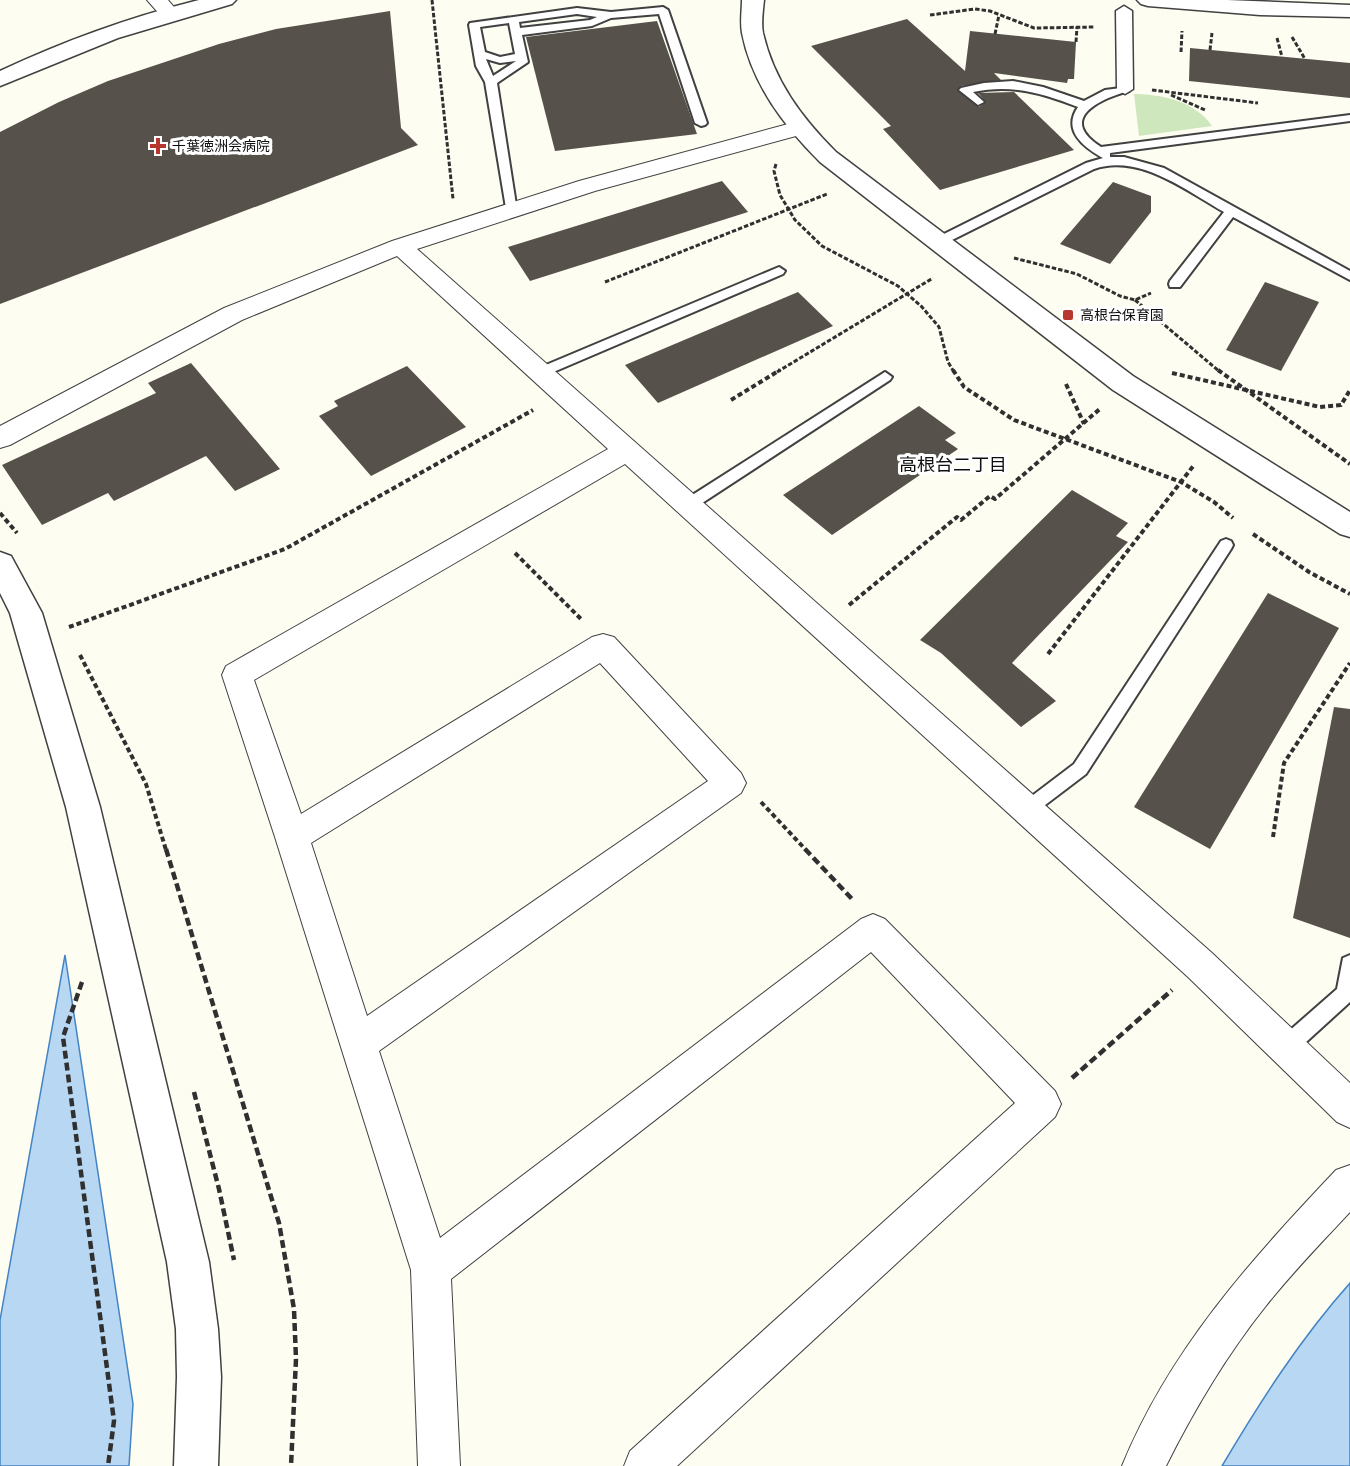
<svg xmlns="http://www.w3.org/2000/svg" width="1350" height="1466" viewBox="0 0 1350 1466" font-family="'Source Serif 4','Noto Sans JP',serif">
<rect width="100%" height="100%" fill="#fefdf1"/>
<path fill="#cee7bc" d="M1134 94C1162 94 1196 102 1212 126L1139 136Z"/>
<g fill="#b8d7f3" stroke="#4384c6" stroke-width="1.5">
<polygon points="65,955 133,1404 129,1466 0,1466 0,1320"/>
<path d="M1350 1283V1466H1222C1260 1402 1300 1339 1350 1283Z"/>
</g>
<g fill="#56514b">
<polygon points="390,11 401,128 418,145 0,304 0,132 59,102 108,81 219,44 276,29"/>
<polygon points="907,19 965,71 970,31 1076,42 1074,79 1068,79 1067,83 994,73 1001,80 961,86 957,90 979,107 986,102 978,93 1014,92 1074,150 940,190 883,129 891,126 811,46"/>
<polygon points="657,21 697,134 555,151 526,37"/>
<polygon points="1190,48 1350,63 1350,98 1189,81"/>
<polygon points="722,181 748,212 530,281 508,247"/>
<polygon points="1113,182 1151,196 1151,212 1110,264 1060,244"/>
<polygon points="1265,282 1319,302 1281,371 1226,350"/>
<polygon points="798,292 833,326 658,403 625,365"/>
<polygon points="191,363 280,469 235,491 206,456 114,501 108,493 42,525 2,465 156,393 148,383"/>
<polygon points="407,366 466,427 371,476 319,416 338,406 334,401"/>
<polygon points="919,406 956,433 945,440 958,449 832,535 783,495"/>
<polygon points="1072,490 1128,523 1116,536 1128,542 1012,663 1056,701 1021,727 941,653 920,640"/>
<polygon points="1268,593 1339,628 1210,849 1134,807"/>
<polygon points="1334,707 1350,709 1350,938 1293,918"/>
</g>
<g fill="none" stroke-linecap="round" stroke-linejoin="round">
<g stroke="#414141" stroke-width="4">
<g id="service">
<path d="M663 7 668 10 707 123 705 125 701 126 695 123 659 14 611 18 592 26 522 35 528 62 497 83 517 211 511 215 507 214 485 82 476 66 469 25 470 23 577 8 611 12ZM577 14 597 17 590 20 520 28 519 22ZM509 23 515 54 500 57 485 52 480 27ZM486 59 500 63 516 61 493 76Z"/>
<path d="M1013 81 1043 87 1084 101 1105 90 1129 87V91C1099 99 1057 119 1101 147L1350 115V121L1110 153V157H1124L1164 168 1350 271V280L1233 217 1180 287H1170L1169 284 1170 281 1224 212C1187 191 1139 153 1094 169L944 244H936L934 241 936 238 1086 163 1103 158C1083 147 1062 130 1078 107 1042 93 1012 84 973 92L984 102 978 105 959 90 961 88 984 83Z"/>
<polygon points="779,267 785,271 783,274 544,376 534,376 532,373 534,370"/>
<polygon points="885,372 892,377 890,380 693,509 683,509 681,505 683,501"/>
<polygon points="1226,539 1231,541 1233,545 1231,549 1086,774 1032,815 1026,817 1020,815 1017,810 1020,805 1074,764 1221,541"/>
<polygon points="1350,955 1350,1002 1294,1053 1287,1055 1280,1053 1277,1046 1280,1039 1337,989 1343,958"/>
</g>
</g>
<g stroke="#414141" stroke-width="3">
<polygon id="pedestrian" points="1124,6 1132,11 1133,89 1125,94 1117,89 1116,11"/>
</g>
<g stroke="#414141" stroke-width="2">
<g id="minor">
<polygon points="147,0 168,0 179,13 176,17 162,17"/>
<path d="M799 121 807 123 810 128 807 133 595 191 417 249 1212 953 1350 1083V1128L1337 1122 1188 977 625 464 254 680 301 814 592 637 603 634 614 637 741 773 746 783 741 793 379 1051 440 1238 861 919 873 914 885 919 1055 1091 1061 1104 1055 1117 677 1466H624L630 1451 1015 1103 871 952 451 1279 460 1466H418L411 1270 275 837 222 675 226 666 608 449 397 256 242 320 10 445 0 448V426L224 308 392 241 579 181ZM600 663 708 781 367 1016 311 843Z"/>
<path d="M1350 1165V1212C1321 1243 1291 1274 1265 1307 1226 1356 1194 1410 1166 1466H1122C1170 1349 1251 1260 1336 1170Z"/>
</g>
</g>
<g stroke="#414141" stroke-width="3">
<g id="tertiary">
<path d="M199 0H236L232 4 118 38 0 86V71C64 41 130 17 199 0Z"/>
<path d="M742 0H764C763 10 761 23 763 33 774 81 802 118 836 152L1133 376 1350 512V537L1340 534 1113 390 820 162C784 126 752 84 742 33 740 22 742 10 742 0Z"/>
<polygon points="1137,0 1227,0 1350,5 1350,17 1260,15 1148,6 1141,4"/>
<polygon points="0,552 11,556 42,613 100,807 209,1262 218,1329 221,1377 218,1466 174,1466 177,1377 176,1329 167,1262 66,807 10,613 0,593"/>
</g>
</g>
<g stroke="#303030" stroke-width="3" stroke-dasharray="4.5 2" stroke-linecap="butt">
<polyline points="432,0 453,199"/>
<polyline points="930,15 975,9 990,11 1034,28 1095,27"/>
<polyline points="995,34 999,15"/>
<polyline points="1292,37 1305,59"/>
<polyline points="1277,38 1282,57"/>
<polyline points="1076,42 1077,27"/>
<polyline points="1210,50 1212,33"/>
<polyline points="1181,52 1182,31"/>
<polyline points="1152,90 1258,103"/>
<polyline points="1171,95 1205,110"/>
<polyline points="776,164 774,171 780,195 795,220 822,246 898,286 922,307 939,327 948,362 954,372"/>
<polyline points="1014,258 1077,274 1120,296 1135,300 1151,293"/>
<polyline points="605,282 827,194"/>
<polyline points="1135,300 1220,372"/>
<polyline points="777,372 933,278"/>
</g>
<g stroke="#303030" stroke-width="4" stroke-dasharray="5 3" stroke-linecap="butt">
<polyline points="953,370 964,387 1014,420 1181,482 1214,502 1233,518"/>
<polyline points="1218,370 1350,464"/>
<polyline points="1172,373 1320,407 1341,405 1350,390"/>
<polyline points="1066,384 1084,424"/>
<polyline points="731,400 780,370"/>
<polyline points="0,513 17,533"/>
<polyline points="1253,534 1309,572 1350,594"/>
<polyline points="515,553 582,620"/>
<polyline points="849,605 957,517 961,520 990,496 995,499 1101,408"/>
<polyline points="69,627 285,549 533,410"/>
<polyline points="1048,654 1194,465"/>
<polyline points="80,655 146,784 166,850"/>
<polyline points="761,802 806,850"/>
<polyline points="1273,837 1284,763 1350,663"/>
</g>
<g stroke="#303030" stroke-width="4.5" stroke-dasharray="8 4" stroke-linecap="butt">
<polyline points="166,849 279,1223 294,1309 296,1359 291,1466"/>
<polyline points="805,849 852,899"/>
<polyline points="82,982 63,1037 114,1421 108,1466"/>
<polyline points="1072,1078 1172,990"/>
<polyline points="194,1092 219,1189 234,1260"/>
</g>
<use href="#service" fill="#fff" fill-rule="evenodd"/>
<use href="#pedestrian" fill="#fff" fill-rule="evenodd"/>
<use href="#minor" fill="#fff" fill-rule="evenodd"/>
<use href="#tertiary" fill="#fff" fill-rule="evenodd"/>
</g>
<g fill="#b7362e" stroke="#fff" stroke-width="2">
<path d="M155 137h6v6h6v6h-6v6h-6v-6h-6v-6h6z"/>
<rect x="1062" y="309" width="12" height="12" rx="3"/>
</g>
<g text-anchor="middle" stroke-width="6" stroke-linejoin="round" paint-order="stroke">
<g font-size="14" fill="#0e0e0e" stroke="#fff" text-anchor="start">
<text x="172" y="151">千葉徳洲会病院</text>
<text x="1080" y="320">高根台保育園</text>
</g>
<g font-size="18" fill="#0e0e0e" stroke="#fff">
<text x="953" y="471">高根台二丁目</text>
</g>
</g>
</svg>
